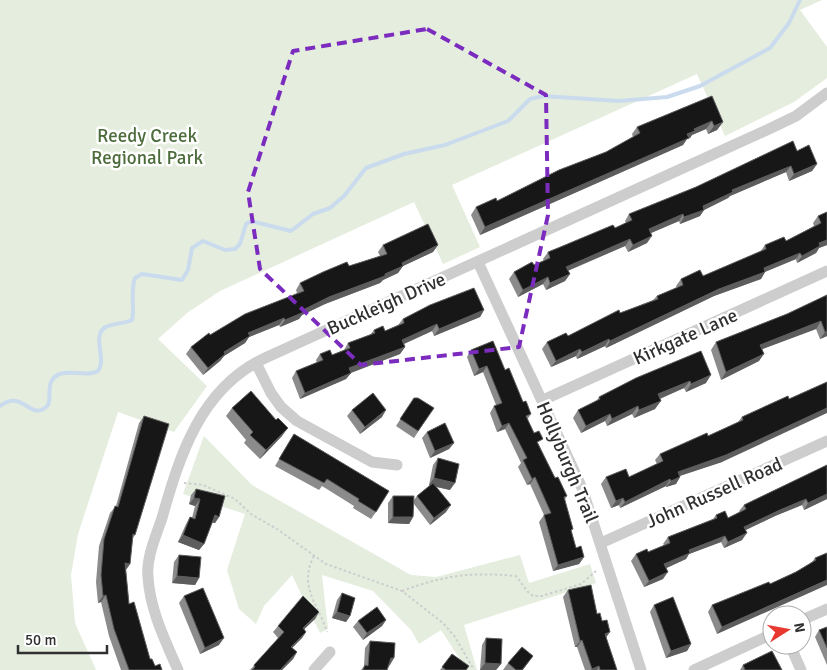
<svg xmlns="http://www.w3.org/2000/svg" width="827" height="670" viewBox="0 0 827 670" font-family="Signika,sans-serif">
<rect width="100%" height="100%" fill="#fff"/>
<g fill="#e4edde">
<polygon points="0,0 822,0 800,10 827,47 827,78 794,102 725,136 697,74 452,185 480,247 443,264 414,202 220,291 187,313 158,339 207,386 174,432 118,412 78,534 71,575 75,623 96,670 0,670"/>
<polygon points="204,436 252,485 411,575 436,577 520,555 529,583 590,564 596,583 464,625 477,670 467,670 441,630 419,644 411,630 373,591 322,575 328,629 320,633 292,575 264,606 256,624 239,609 227,570 245,514 183,494"/>
</g>
<g fill="none" stroke-linecap="round" stroke-linejoin="round">
<path stroke="#cadbed" stroke-width="4" d="M0 406C24 388 31 424 48 405 51 398 48 389 51 382 60 364 84 379 98 371 107 359 92 338 104 328 111 323 124 324 132 320 135 307 130 291 135 278L142 274 182 280 188 270 192 248 203 241 225 250 235 249 240 244 246 224 251 221 291 231 313 214 330 208 344 196 366 168 404 154 445 145 508 121 530 99 543 96 619 101 667 97 700 86 770 48 789 23 800 0"/>
<g stroke="#cdcdcd" stroke-width="2" stroke-dasharray="2.5 2.5" stroke-linecap="butt">
<polyline points="184,483 203,485 235,499 251,514 277,529 326,564 402,591 443,623 455,637 474,670"/>
<path d="M314 556C298 586 318 604 327 632"/>
<path d="M402 591C445 575 471 572 516 576L528 592 533 596H542L581 584 596 571"/>
</g>
<g stroke="#cdcdcd" stroke-width="11">
<polyline points="478,262 582,488 641,670"/>
<polyline points="256,363 271,393 281,407 297,421 372,462 397,465"/>
<polyline points="543,400 827,271"/>
<polyline points="601,543 827,441"/>
<polyline points="802,620 827,609"/>
<polyline points="790,645 801,670"/>
<path d="M178 670C165 640 150 610 148 577 146 558 156 536 162 518 180 454 201 388 265 358L769 129 796 116 827 93"/>
<polyline points="314,670 330,652"/>
<polyline points="694,670 772,634"/>
</g>
</g>
<g fill="#8b8b8b">
<polygon points="712,96 723,122 717,130 708,134 706,129 692,135 690,138 687,139 683,145 480,235 471,215 476,207 497,201 606,152 633,137 632,134 637,127"/>
<polygon points="797,151 817,164 812,171 789,181 786,172 730,196 728,198 704,210 700,216 680,224 679,221 651,233 647,243 628,252 625,246 568,271 570,274 565,281 546,290 543,284 518,297 509,279 514,272 534,265 544,261 543,259 548,252 615,228 626,223 625,221 629,214"/>
<polygon points="827,212 827,245 819,248 816,253 797,263 796,259 765,272 761,279 714,296 606,348 605,346 577,359 576,356 551,367 542,349 547,342 568,336 620,313 653,300 657,296 677,288 676,286 681,279 703,276 760,252 765,245 786,241 814,226 813,223 818,216"/>
<polygon points="383,245 438,245 433,252 403,266 398,273 383,280 380,283 325,304 302,315 299,319 280,327 279,325 249,337 245,343 224,356 220,361 203,375 186,354 191,347 210,335 297,293 296,290 300,283 380,256 378,252"/>
<polygon points="827,295 827,336 820,339 816,329 762,349 759,361 721,380 711,350 716,342 787,314"/>
<polygon points="484,310 480,317 434,336 432,331 404,344 405,347 400,354 351,373 346,379 300,399 292,378 296,371 317,363 316,360 320,354 332,355 344,350 348,343 370,335 374,330 385,331 398,325 403,319"/>
<polygon points="471,350 505,370 523,402 531,414 527,420 555,478 567,496 565,499 571,531 576,548 584,557 579,564 553,571 539,522 544,515 530,484 527,485 518,467 521,463 505,429 497,432 490,413 494,406 496,405 483,372 474,376 467,357"/>
<polygon points="701,351 706,383 686,392 684,388 660,399 655,409 634,418 632,414 607,426 605,421 581,433 573,418 578,410 596,402 599,397"/>
<polygon points="788,396 722,462 680,476 680,477 676,484 666,487 666,486 620,508 619,505 611,508 601,484 606,477 629,477 657,464 655,460 660,454 708,436 738,422 742,417"/>
<polygon points="414,398 434,408 414,438 396,426"/>
<polygon points="232,408 282,436 260,459 244,443 246,440 226,416"/>
<polygon points="352,410 382,417 360,434 347,416"/>
<polygon points="144,416 135,535 133,538 130,564 126,570 129,604 150,659 155,666 162,670 121,670 109,636 101,602 98,603 96,582 99,546 110,513 116,506 139,423"/>
<polygon points="427,432 454,443 449,449 430,458 422,438"/>
<polygon points="294,434 376,512 371,519 353,508 354,506 322,486 319,490 275,466"/>
<polygon points="438,458 450,490 436,487 446,512 430,525 414,504 413,517 409,524 388,523 388,503 393,496 414,500 417,496 430,485 429,485 433,465"/>
<polygon points="827,465 827,499 804,510 802,505 775,516 746,530 742,540 724,548 721,542 689,554 686,559 666,568 663,579 644,587 631,561 636,554 648,552 664,545 663,544 668,537 713,519 716,515 728,518 740,512 739,511 744,505"/>
<polygon points="196,489 219,517 215,523 212,523 204,544 199,550 178,542 186,524 190,517 192,518 195,506 189,504 191,495"/>
<polygon points="827,553 717,634 708,612 712,605 770,584 796,572 812,562 815,558"/>
<polygon points="179,555 199,578 195,585 172,583 174,562"/>
<polygon points="568,590 597,614 617,670 585,670 577,647 575,647 563,597"/>
<polygon points="342,593 350,616 346,622 332,618 337,600"/>
<polygon points="184,596 219,645 200,654 179,603"/>
<polygon points="654,605 691,644 687,651 666,658 650,612"/>
<polygon points="319,612 315,619 304,629 306,632 302,638 292,648 297,652 293,659 282,670 250,670 278,638 273,632 278,626"/>
<polygon points="386,620 382,626 363,640 353,627 358,621"/>
<polygon points="827,627 827,665 815,637 819,630"/>
<polygon points="486,638 501,664 496,670 480,670 482,645"/>
<polygon points="370,641 390,665 387,670 361,670 364,666 365,648"/>
<polygon points="452,654 466,670 440,670"/>
<polygon points="533,656 523,670 503,670 508,663"/>
<polygon points="743,665 782,670 740,670"/>
</g>
<g fill="#5d5d5d">
<polygon points="712,121 706,129 692,135 690,138 687,139 683,145 480,235 485,227 687,134 694,129"/>
<polygon points="723,122 717,130 708,134 714,126"/>
<polygon points="817,164 812,171 789,181 794,174"/>
<polygon points="791,166 786,172 730,196 728,198 704,210 700,216 680,224 684,217 732,190"/>
<polygon points="683,214 679,221 644,236 649,229"/>
<polygon points="652,236 647,243 628,252 633,245"/>
<polygon points="630,239 625,246 562,273 566,267"/>
<polygon points="827,240 827,245 819,248 816,253 797,263 802,256 819,243"/>
<polygon points="438,245 433,252 403,266 398,273 383,280 380,283 325,304 302,315 299,319 280,327 285,320 303,310 329,297 385,274 402,263"/>
<polygon points="800,253 796,259 762,273 765,272 761,279 714,296 606,348 610,341 764,268"/>
<polygon points="570,274 565,281 546,290 550,283"/>
<polygon points="548,277 543,284 518,297 523,290"/>
<polygon points="484,310 480,317 434,336 439,329"/>
<polygon points="284,318 279,325 249,337 245,343 224,356 220,361 203,375 208,368 224,352 248,333"/>
<polygon points="821,321 816,329 755,352 760,345"/>
<polygon points="437,324 432,331 397,347 402,340"/>
<polygon points="827,331 827,336 820,339 825,332"/>
<polygon points="609,339 605,346 577,359 582,352"/>
<polygon points="405,347 400,354 345,375 349,368"/>
<polygon points="580,349 576,356 551,367 556,361"/>
<polygon points="764,354 759,361 721,380 726,372"/>
<polygon points="487,366 483,372 474,376 479,369"/>
<polygon points="351,373 346,379 300,399 305,393"/>
<polygon points="711,375 706,383 686,392 691,384"/>
<polygon points="690,381 684,388 652,402 658,394"/>
<polygon points="661,401 655,409 634,418 639,410"/>
<polygon points="638,406 632,414 607,426 612,419"/>
<polygon points="827,408 827,413 722,462 673,478 678,472"/>
<polygon points="386,410 382,417 360,434 365,427"/>
<polygon points="610,414 605,421 581,433 586,426"/>
<polygon points="509,423 505,429 497,432 502,426"/>
<polygon points="288,428 282,436 260,459 266,450"/>
<polygon points="454,443 449,449 430,458 435,451"/>
<polygon points="535,477 530,484 527,485 532,479"/>
<polygon points="680,477 676,484 666,487 671,481"/>
<polygon points="434,478 455,483 450,490 429,485"/>
<polygon points="670,479 666,486 620,508 625,502"/>
<polygon points="827,494 827,499 804,510 808,503"/>
<polygon points="194,498 200,499 195,506 189,504"/>
<polygon points="623,498 619,505 611,508 616,501"/>
<polygon points="806,499 802,505 775,516 739,533 744,527 780,510"/>
<polygon points="451,505 446,512 430,525 434,518"/>
<polygon points="215,515 219,517 215,523 210,522"/>
<polygon points="393,517 413,517 409,524 388,523"/>
<polygon points="747,533 742,540 724,548 728,542"/>
<polygon points="183,535 204,544 199,550 178,542"/>
<polygon points="725,536 721,542 689,554 686,559 660,571 664,564 689,550"/>
<polygon points="584,557 579,564 553,571 558,565"/>
<polygon points="125,563 130,564 125,571"/>
<polygon points="668,572 663,579 644,587 649,581"/>
<polygon points="177,576 199,578 195,585 172,583"/>
<polygon points="827,580 827,585 717,634 722,627"/>
<polygon points="106,595 101,602 98,603 103,596"/>
<polygon points="319,612 315,619 298,635 303,628"/>
<polygon points="337,612 350,616 346,622 332,618"/>
<polygon points="386,620 382,626 363,640 367,633"/>
<polygon points="306,632 302,638 287,653 291,647"/>
<polygon points="610,632 605,639 605,634"/>
<polygon points="224,638 219,645 200,654 205,648"/>
<polygon points="582,640 577,647 575,647 580,641"/>
<polygon points="691,644 687,651 666,658 671,651"/>
<polygon points="297,652 293,659 282,670 280,670"/>
<polygon points="391,658 394,658 390,665 386,665"/>
<polygon points="485,663 501,664 496,670 480,670"/>
<polygon points="599,666 597,670 591,670 592,669"/>
</g>
<g fill="#171717" stroke="#5d5d5d">
<polygon points="712,96 723,122 714,126 712,121 694,129 695,131 687,134 689,138 485,227 476,207 496,198 497,201 559,170 606,152 640,133 637,127"/>
<polygon points="793,141 797,151 809,145 817,164 794,174 791,166 732,190 733,192 703,206 704,210 684,217 683,214 649,229 652,236 633,245 630,239 566,267 570,274 550,283 548,277 523,290 514,272 532,262 534,265 550,258 548,252 558,248 613,225 615,228 632,220 629,214 696,187"/>
<polygon points="827,212 827,240 819,243 820,246 802,256 800,253 764,268 765,272 719,289 610,341 609,339 582,352 580,349 556,361 547,342 566,333 568,336 619,310 620,313 658,299 657,296 683,285 681,279 700,270 703,276 766,249 765,245 784,237 786,241 821,223 818,216"/>
<polygon points="428,224 438,245 402,263 403,266 385,274 385,276 329,297 303,310 304,312 285,320 284,318 248,333 250,336 224,352 225,354 208,368 191,347 209,333 210,335 245,314 304,291 300,283 323,272 347,262 349,266 387,254 383,245"/>
<polygon points="474,288 484,310 439,329 437,324 402,340 405,347 349,368 351,373 305,393 296,371 323,360 320,354 330,350 332,355 350,348 348,343 375,333 374,330 383,326 385,331 404,323 403,319 430,305"/>
<polygon points="827,295 827,331 825,332 821,321 760,345 764,354 726,372 716,342 787,314"/>
<polygon points="493,341 505,370 509,368 523,402 526,401 531,414 526,416 534,433 539,431 543,439 537,442 555,478 558,477 567,496 564,497 573,529 571,530 576,548 581,546 584,557 558,565 544,515 551,513 535,477 532,479 523,460 527,458 509,423 502,426 494,406 502,403 487,366 479,369 471,350"/>
<polygon points="701,351 711,375 691,384 690,381 658,394 661,401 639,410 638,406 612,419 610,414 586,426 578,410 600,399 599,397 636,378"/>
<polygon points="827,382 827,408 726,455 678,472 680,477 671,481 670,479 625,502 623,498 616,501 606,477 626,469 629,477 663,461 660,454 707,433 708,436 743,420 742,417 788,396 789,399"/>
<polygon points="251,391 276,420 278,418 288,428 266,450 250,435 253,432 232,408"/>
<polygon points="373,393 386,410 365,427 352,410"/>
<polygon points="414,398 418,398 434,408 418,431 400,419"/>
<polygon points="144,416 169,424 135,535 133,534 130,564 125,563 129,604 134,602 150,659 152,659 155,666 160,664 162,670 129,670 114,629 106,595 103,596 101,575 104,539 115,506 118,507"/>
<polygon points="445,423 454,443 435,451 427,432"/>
<polygon points="294,434 389,491 376,512 358,501 359,499 327,479 324,483 279,459"/>
<polygon points="438,458 459,464 455,483 434,478"/>
<polygon points="827,465 827,494 808,503 806,499 780,510 744,527 747,533 728,542 725,536 689,550 690,553 664,564 668,572 649,581 636,554 647,549 648,552 670,543 668,537 717,518 716,515 725,511 728,518 746,509 744,505"/>
<polygon points="433,483 451,505 434,518 417,496"/>
<polygon points="196,489 225,496 219,517 215,515 204,544 183,535 190,517 195,519 200,499 194,498"/>
<polygon points="393,496 414,496 413,517 393,517"/>
<polygon points="827,553 827,580 722,627 712,605 769,582 770,584 796,572 816,560 815,558"/>
<polygon points="179,555 201,557 199,578 177,576"/>
<polygon points="591,585 597,614 600,613 602,621 607,620 610,632 605,634 617,670 600,670 599,666 592,669 582,640 580,641 568,590"/>
<polygon points="203,588 224,638 205,648 184,596"/>
<polygon points="342,593 355,598 350,616 337,612"/>
<polygon points="303,596 319,612 303,628 306,632 291,647 297,652 280,670 252,670 255,667 254,665 284,632 278,626"/>
<polygon points="673,597 691,644 671,651 654,605"/>
<polygon points="377,607 386,620 367,633 358,621"/>
<polygon points="827,627 827,648 819,630"/>
<polygon points="486,638 502,639 501,664 485,663"/>
<polygon points="370,641 395,643 394,658 391,658 387,670 363,670 365,665 368,666"/>
<polygon points="522,647 533,656 522,670 516,670 508,663"/>
<polygon points="772,651 782,670 745,670 743,665"/>
<polygon points="452,654 469,666 466,670 446,670 442,667"/>
</g>
<path fill="none" stroke="#7b2cbf" stroke-width="4" stroke-dasharray="10 6" stroke-linejoin="round" d="M427 29 546 95 548 215 519 347 361 365 260 269 248 192 293 51Z"/>
<g text-anchor="middle" stroke-width="5" stroke-linejoin="round" paint-order="stroke">
<g font-size="19" fill="#4d6c3c" stroke="#fff">
<text x="147" y="142">Reedy Creek<tspan x="147" dy="22">Regional Park</tspan></text>
</g>
<g font-size="19" fill="#303030" stroke="#fff">
<text transform="translate(386 303) rotate(-24)" y="7">Buckleigh Drive</text>
<text transform="translate(685 336) rotate(-24)" y="7">Kirkgate Lane</text>
<text transform="translate(568 462) rotate(67)" y="7">Hollyburgh Trail</text>
<text transform="translate(714 492) rotate(-24)" y="7">John Russell Road</text>
</g>
</g>
<g transform="translate(787 630) rotate(79)"><circle r="24" fill="#ffffff" stroke="#acacac"/>
<path d="M0-4L9 19L0 12L-9 19Z" fill="#e83931"/>
<text y="-8" font-size="14" font-weight="bold" text-anchor="middle" fill="#303030">N</text>
</g>
<path d="M18 645v8h89v-8" fill="none" stroke="#303030" stroke-width="2.5"/>
<text x="25" y="645" font-size="15" fill="#303030" stroke="#ffffff" stroke-width="4" paint-order="stroke">50 m</text>
</svg>
